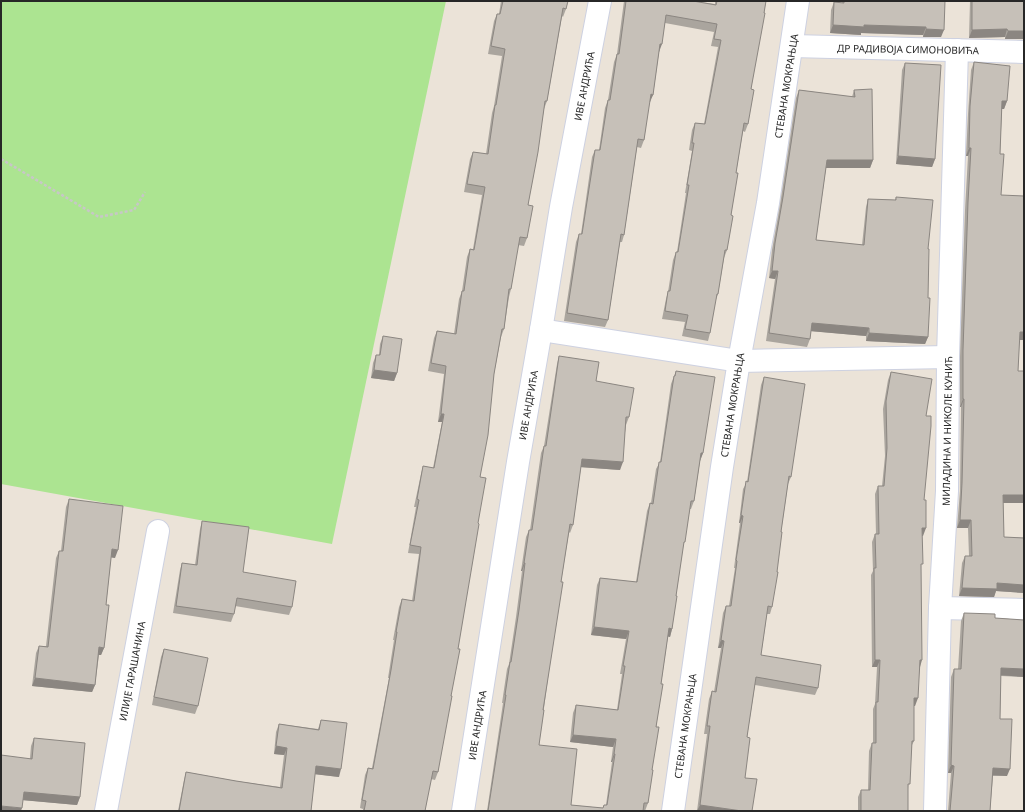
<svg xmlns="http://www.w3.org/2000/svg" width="1025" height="812" viewBox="0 0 1025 812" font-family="'Noto Sans',sans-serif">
<rect width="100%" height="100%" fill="#ebe3d8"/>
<polygon fill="#ace491" points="1,1 446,1 332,544 1,484"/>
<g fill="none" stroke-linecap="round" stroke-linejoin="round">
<g stroke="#cdd1e1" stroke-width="24">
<g id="minor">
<polyline points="792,46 1024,52"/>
<polyline points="541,330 739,361 948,357"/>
<polyline points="940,608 1024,610"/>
<polyline points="106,811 158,531"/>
<polyline points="463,811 518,462 541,330 561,207 600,1"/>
<polyline points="673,811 722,467 739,361 768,203 798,1"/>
<polyline points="935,811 940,608 947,491 948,357 957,50"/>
</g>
</g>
<polyline stroke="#c7c7c7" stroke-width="2.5" stroke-dasharray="3 2" stroke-linecap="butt" points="1,159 99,217 134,210 145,192"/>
<use href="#minor" stroke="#fff" stroke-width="22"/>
</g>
<g fill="#aaa59e">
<polygon points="501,1 568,1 566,9 563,17 562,16 547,101 544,109 528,205 527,238 524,246 518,245 511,289 509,297 504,329 501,337 494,374 480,477 478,523 438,772 435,780 431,779 425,811 363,811 363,809 360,808 365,775 368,768 372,768 389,678 388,678 394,640 393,640 399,607 402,599 412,601 419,554 408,553 416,507 414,507 421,474 423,466 433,468 442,422 438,422 444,374 428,371 434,338 437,331 454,334 459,299 462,291 467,257 470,249 473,249 482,195 464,192 470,159 473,152 486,154 492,113 494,106 502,56 488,54 494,21 497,14 499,14"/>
<polygon points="624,1 693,1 715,4 715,1 766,1 751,89 748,124 745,132 743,131 736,173 727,250 724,258 718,294 715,302 710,333 708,341 682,336 685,322 662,319 666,299 668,292 673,260 676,252 677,252 686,193 685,193 692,151 689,150 692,130 695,123 704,124 718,47 711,46 714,32 665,23 659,52 653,95 649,102 644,140 641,148 637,147 624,235 622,242 620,242 608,320 605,327 564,321 576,242 579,234 581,234 592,157 595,150 599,150 605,108 608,100 614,62 617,54"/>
<polygon points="842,1 945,1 941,37 923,37 923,35 861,33 861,35 830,33 831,10 834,2 842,3"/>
<polygon points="970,1 1024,1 1024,39 1005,39 1005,37 969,38"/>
<polygon points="974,62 1007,101 1004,109 1002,109 1000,154 1001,195 1019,340 1018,371 1024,503 1003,503 1004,537 1024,538 1024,593 996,591 994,597 959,596 962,563 965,556 969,556 968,528 957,528 960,491 961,407 960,407 960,357 965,210 968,156 966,156 968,114 971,70"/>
<polygon points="905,63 935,159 932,167 896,164 902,70"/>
<polygon points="799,90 852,97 854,90 873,160 870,168 826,168 816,240 862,245 866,207 868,199 895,200 896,197 928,249 928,337 925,344 866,341 866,336 811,331 810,339 807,347 766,341 775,279 769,278 772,250 780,205 796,98"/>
<polygon points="383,336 397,373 394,381 371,378 373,363 376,355 379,355 380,344"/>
<polygon points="559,356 596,381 629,417 626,425 620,470 581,467 573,525 570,533 569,532 561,582 539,745 571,805 603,808 604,805 606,805 612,762 611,762 613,747 570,742 573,713 576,705 617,710 622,674 620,674 626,639 591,635 597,585 600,578 636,582 647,511 650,503 651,503 656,469 660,462 671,384 676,371 703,453 700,461 694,501 691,509 690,509 683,547 676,596 672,629 670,637 668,636 661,684 648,803 645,811 487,811 503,703 502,703 507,669 509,664 516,617 522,571 521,571 526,537 529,530 530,530 541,453 544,446 557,364"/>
<polygon points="891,372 926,416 923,536 922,536 921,569 920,667 915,706 914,706 914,741 912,745 908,789 908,811 858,811 858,797 861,790 868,790 869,751 872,743 873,743 873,709 875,704 877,667 872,667 871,575 873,571 872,542 875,534 876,534 875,494 878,486 882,486 885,456 883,409 888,380"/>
<polygon points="764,377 791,477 788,484 781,532 772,607 770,614 767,614 761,655 818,688 815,695 755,685 747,737 745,778 752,811 697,811 707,734 704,734 709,699 712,691 714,692 721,648 718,648 723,613 726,606 729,606 735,568 734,568 740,523 739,523 743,489 747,482 761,385"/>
<polygon points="69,499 115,558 111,557 106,605 104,648 101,655 99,655 95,685 92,692 32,686 36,653 39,646 46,646 56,558 59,551 61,551 66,507"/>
<polygon points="202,521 243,572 292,607 289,615 235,606 234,614 231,622 173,613 180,570 182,563 195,565 200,529"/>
<polygon points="964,613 995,618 1024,620 1024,677 1001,676 1000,719 1007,776 993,776 990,811 948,811 951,773 948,773 951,677 954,669 958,669 961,621"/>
<polygon points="164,649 198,706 195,714 152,705 161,657"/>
<polygon points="321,720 339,777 315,774 311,811 178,811 184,780 186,772 236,781 280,787 284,755 274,754 276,732 279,724 318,729"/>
<polygon points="34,738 80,797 77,805 23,800 30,758 31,746"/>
</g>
<g fill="#8b8681">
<polygon points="833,25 864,25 926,27 923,35 861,33 861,35 830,33"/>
<polygon points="926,29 944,30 941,37 923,37"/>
<polygon points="1007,29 1005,37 969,38 972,30"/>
<polygon points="1008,31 1024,31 1024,39 1005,39"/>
<polygon points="660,44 662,44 659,52 657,52"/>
<polygon points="651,94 653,95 650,102 648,102"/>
<polygon points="1002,101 1007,101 1004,109 999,109"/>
<polygon points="969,148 971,148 968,156 966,156"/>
<polygon points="898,156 935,159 932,167 896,164"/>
<polygon points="827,160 873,160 870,168 824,168"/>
<polygon points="772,271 778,271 775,279 769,278"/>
<polygon points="812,323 869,328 866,336 809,331"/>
<polygon points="1020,332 1024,332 1024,340 1017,340"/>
<polygon points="869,333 928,337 925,344 866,341"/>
<polygon points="374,370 397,373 394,381 371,378"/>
<polygon points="963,399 964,399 961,407 960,407"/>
<polygon points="441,414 444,414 442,422 438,422"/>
<polygon points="701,453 703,453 700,461"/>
<polygon points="582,459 623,462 620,470 579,467"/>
<polygon points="1003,495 1024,495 1024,503 1000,503"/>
<polygon points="741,515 743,516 740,523 739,523"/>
<polygon points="960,520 971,520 968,528 957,528"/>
<polygon points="922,528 926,528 923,536 919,536"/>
<polygon points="112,549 118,550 115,558 109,557"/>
<polygon points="524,563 525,563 522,571 521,571"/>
<polygon points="997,583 1024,585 1024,593 996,591 994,597 959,596 962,588"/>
<polygon points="594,627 629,631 626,639 591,635"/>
<polygon points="669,628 672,629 670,637 666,636"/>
<polygon points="721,640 724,641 721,648 718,648"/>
<polygon points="99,647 104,648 101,655 97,655"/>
<polygon points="875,660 880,660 877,667 872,667"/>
<polygon points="920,660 922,660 920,667 917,667"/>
<polygon points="1001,668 1024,669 1024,677 998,675"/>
<polygon points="35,678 95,685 92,692 32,686"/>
<polygon points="914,698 918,698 915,706 911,706"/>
<polygon points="573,735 616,739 613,747 570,742"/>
<polygon points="276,746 287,748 284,755 274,754"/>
<polygon points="614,754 615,754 612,762 611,762"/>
<polygon points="951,765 954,766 951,773 948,773"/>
<polygon points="316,766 341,769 339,777 313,774"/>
<polygon points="993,768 1010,769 1007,776 991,775"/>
<polygon points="24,792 80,797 77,805 21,800"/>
<polygon points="700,805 742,811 697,811"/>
<polygon points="1,806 22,808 21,811 1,811"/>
</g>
<g fill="#c6c0b8" stroke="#8b8681">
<polygon points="503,1 568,1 566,9 563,8 547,101 545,101 538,152 528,205 533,206 527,238 520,237 511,289 509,289 504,329 502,329 494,374 488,435 480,477 486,478 478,523 479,524 458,649 460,649 451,696 452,696 438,772 433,771 425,811 364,811 366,801 362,800 368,768 373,769 391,670 397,632 396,632 402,599 414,601 421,547 410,545 419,500 417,499 423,466 434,468 444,414 441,414 446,366 431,363 437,331 456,334 462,291 464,291 470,249 474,250 485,187 467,184 473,152 488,154 495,105 496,105 505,49 491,46 497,14 500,14"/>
<polygon points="626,1 693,1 716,5 717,1 766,1 764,13 765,13 751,89 754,90 748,124 744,123 736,173 738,173 731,215 733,216 727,250 725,250 718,294 717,294 710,333 685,329 688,315 665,311 668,291 670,291 676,252 678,252 689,185 687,185 694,143 692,143 695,123 705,124 721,40 714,39 717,24 666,15 662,44 660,44 653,95 651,94 644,140 638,139 624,235 621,234 608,320 567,313 579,234 582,234 595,150 600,150 608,100 610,100 617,54 619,54"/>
<polygon points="844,1 945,1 944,30 926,29 926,27 864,25 864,27 833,25 834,2 844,3"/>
<polygon points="972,1 1024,1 1024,31 1008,31 1007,29 972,30"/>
<polygon points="974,62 1010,66 1007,101 1002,101 1000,154 1004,154 1001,195 1024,196 1024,332 1020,332 1018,371 1024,371 1024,495 1003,495 1004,537 1024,538 1024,585 997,583 997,589 962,588 965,556 972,556 971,520 960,520 962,483 964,399 963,399 963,350 968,202 971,148 969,148 970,106"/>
<polygon points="905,63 941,65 935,159 898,156"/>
<polygon points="872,89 873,160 827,160 816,240 864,245 868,199 896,200 896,197 933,200 928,249 929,249 928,298 930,298 928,337 869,333 869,328 812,323 810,339 769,333 778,271 772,271 775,243 783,197 799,90 855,97 854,90"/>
<polygon points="383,336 402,339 397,373 374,370 376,355 380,355"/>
<polygon points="559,356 599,362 596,381 634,388 629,417 626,417 623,462 582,459 573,525 570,524 561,582 563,582 543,710 544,710 539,745 577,749 571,805 603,808 604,805 607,805 615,754 614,754 616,739 573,735 576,705 618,710 625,666 623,666 629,631 594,627 600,578 637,582 650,503 653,504 659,462 661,462 674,376 675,376 676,371 715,377 703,453 701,453 694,501 691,501 685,542 684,542 676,596 677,596 672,629 669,628 661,684 663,684 656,727 659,727 652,770 653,770 648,803 644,803 643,811 488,811 506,695 505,695 510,662 511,662 519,610 525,563 524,563 529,530 532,530 544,446 546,446"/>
<polygon points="891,372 932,379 926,416 931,416 931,426 924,500 926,500 926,528 922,528 923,564 921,564 922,660 920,660 918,698 914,698 914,741 912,741 910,784 908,784 908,811 861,811 861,790 870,790 872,743 876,743 876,702 878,702 880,660 875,660 874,568 876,568 875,534 879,534 878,486 884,486 887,448 886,401"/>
<polygon points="764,377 805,384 791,477 789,476 781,532 782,532 777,572 778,572 772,607 768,606 761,655 821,665 818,688 756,677 747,737 750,738 745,778 757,779 752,811 742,811 700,805 710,726 707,726 712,691 716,692 724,641 721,640 726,606 731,606 737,561 736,560 743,516 741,515 746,481 748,482"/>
<polygon points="69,499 123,506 118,550 112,549 106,605 109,605 104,648 99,647 95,685 35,678 39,646 48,647 59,551 63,551"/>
<polygon points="202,521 249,527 243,572 296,581 292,607 237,598 234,614 176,606 182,563 197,565"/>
<polygon points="964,613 995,614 995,618 1024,620 1024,669 1001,668 1000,719 1012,719 1010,769 993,768 990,811 950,811 954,766 951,765 954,669 961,669"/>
<polygon points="164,649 208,658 198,706 154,697"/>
<polygon points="321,720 347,723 341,769 316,766 311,811 179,811 186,772 236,781 282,788 287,748 276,746 279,724 319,730"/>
<polygon points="34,738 85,743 80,797 24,792 22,808 1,806 1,755 32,759"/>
</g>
<g text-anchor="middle" stroke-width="4" stroke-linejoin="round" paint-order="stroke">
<g font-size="10" fill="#272727" stroke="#fff">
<text transform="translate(908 49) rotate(1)" y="4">ДР РАДИВОЈА СИМОНОВИЋА</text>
<text transform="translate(584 86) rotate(-79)" y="4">ИВЕ АНДРИЋА</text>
<text transform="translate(786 86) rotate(-81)" y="4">СТЕВАНА МОКРАЊЦА</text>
<text transform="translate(528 405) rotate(-80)" y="4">ИВЕ АНДРИЋА</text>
<text transform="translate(732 405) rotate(-81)" y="4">СТЕВАНА МОКРАЊЦА</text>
<text transform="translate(947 431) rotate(-89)" y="4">МИЛАДИНА И НИКОЛЕ КУНИЋ</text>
<text transform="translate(132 671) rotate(-79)" y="4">ИЛИЈЕ ГАРАШАНИНА</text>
<text transform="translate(477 725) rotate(-81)" y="4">ИВЕ АНДРИЋА</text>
<text transform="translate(685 726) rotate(-82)" y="4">СТЕВАНА МОКРАЊЦА</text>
</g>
</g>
<rect width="1025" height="812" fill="none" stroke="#272727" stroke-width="4"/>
</svg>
